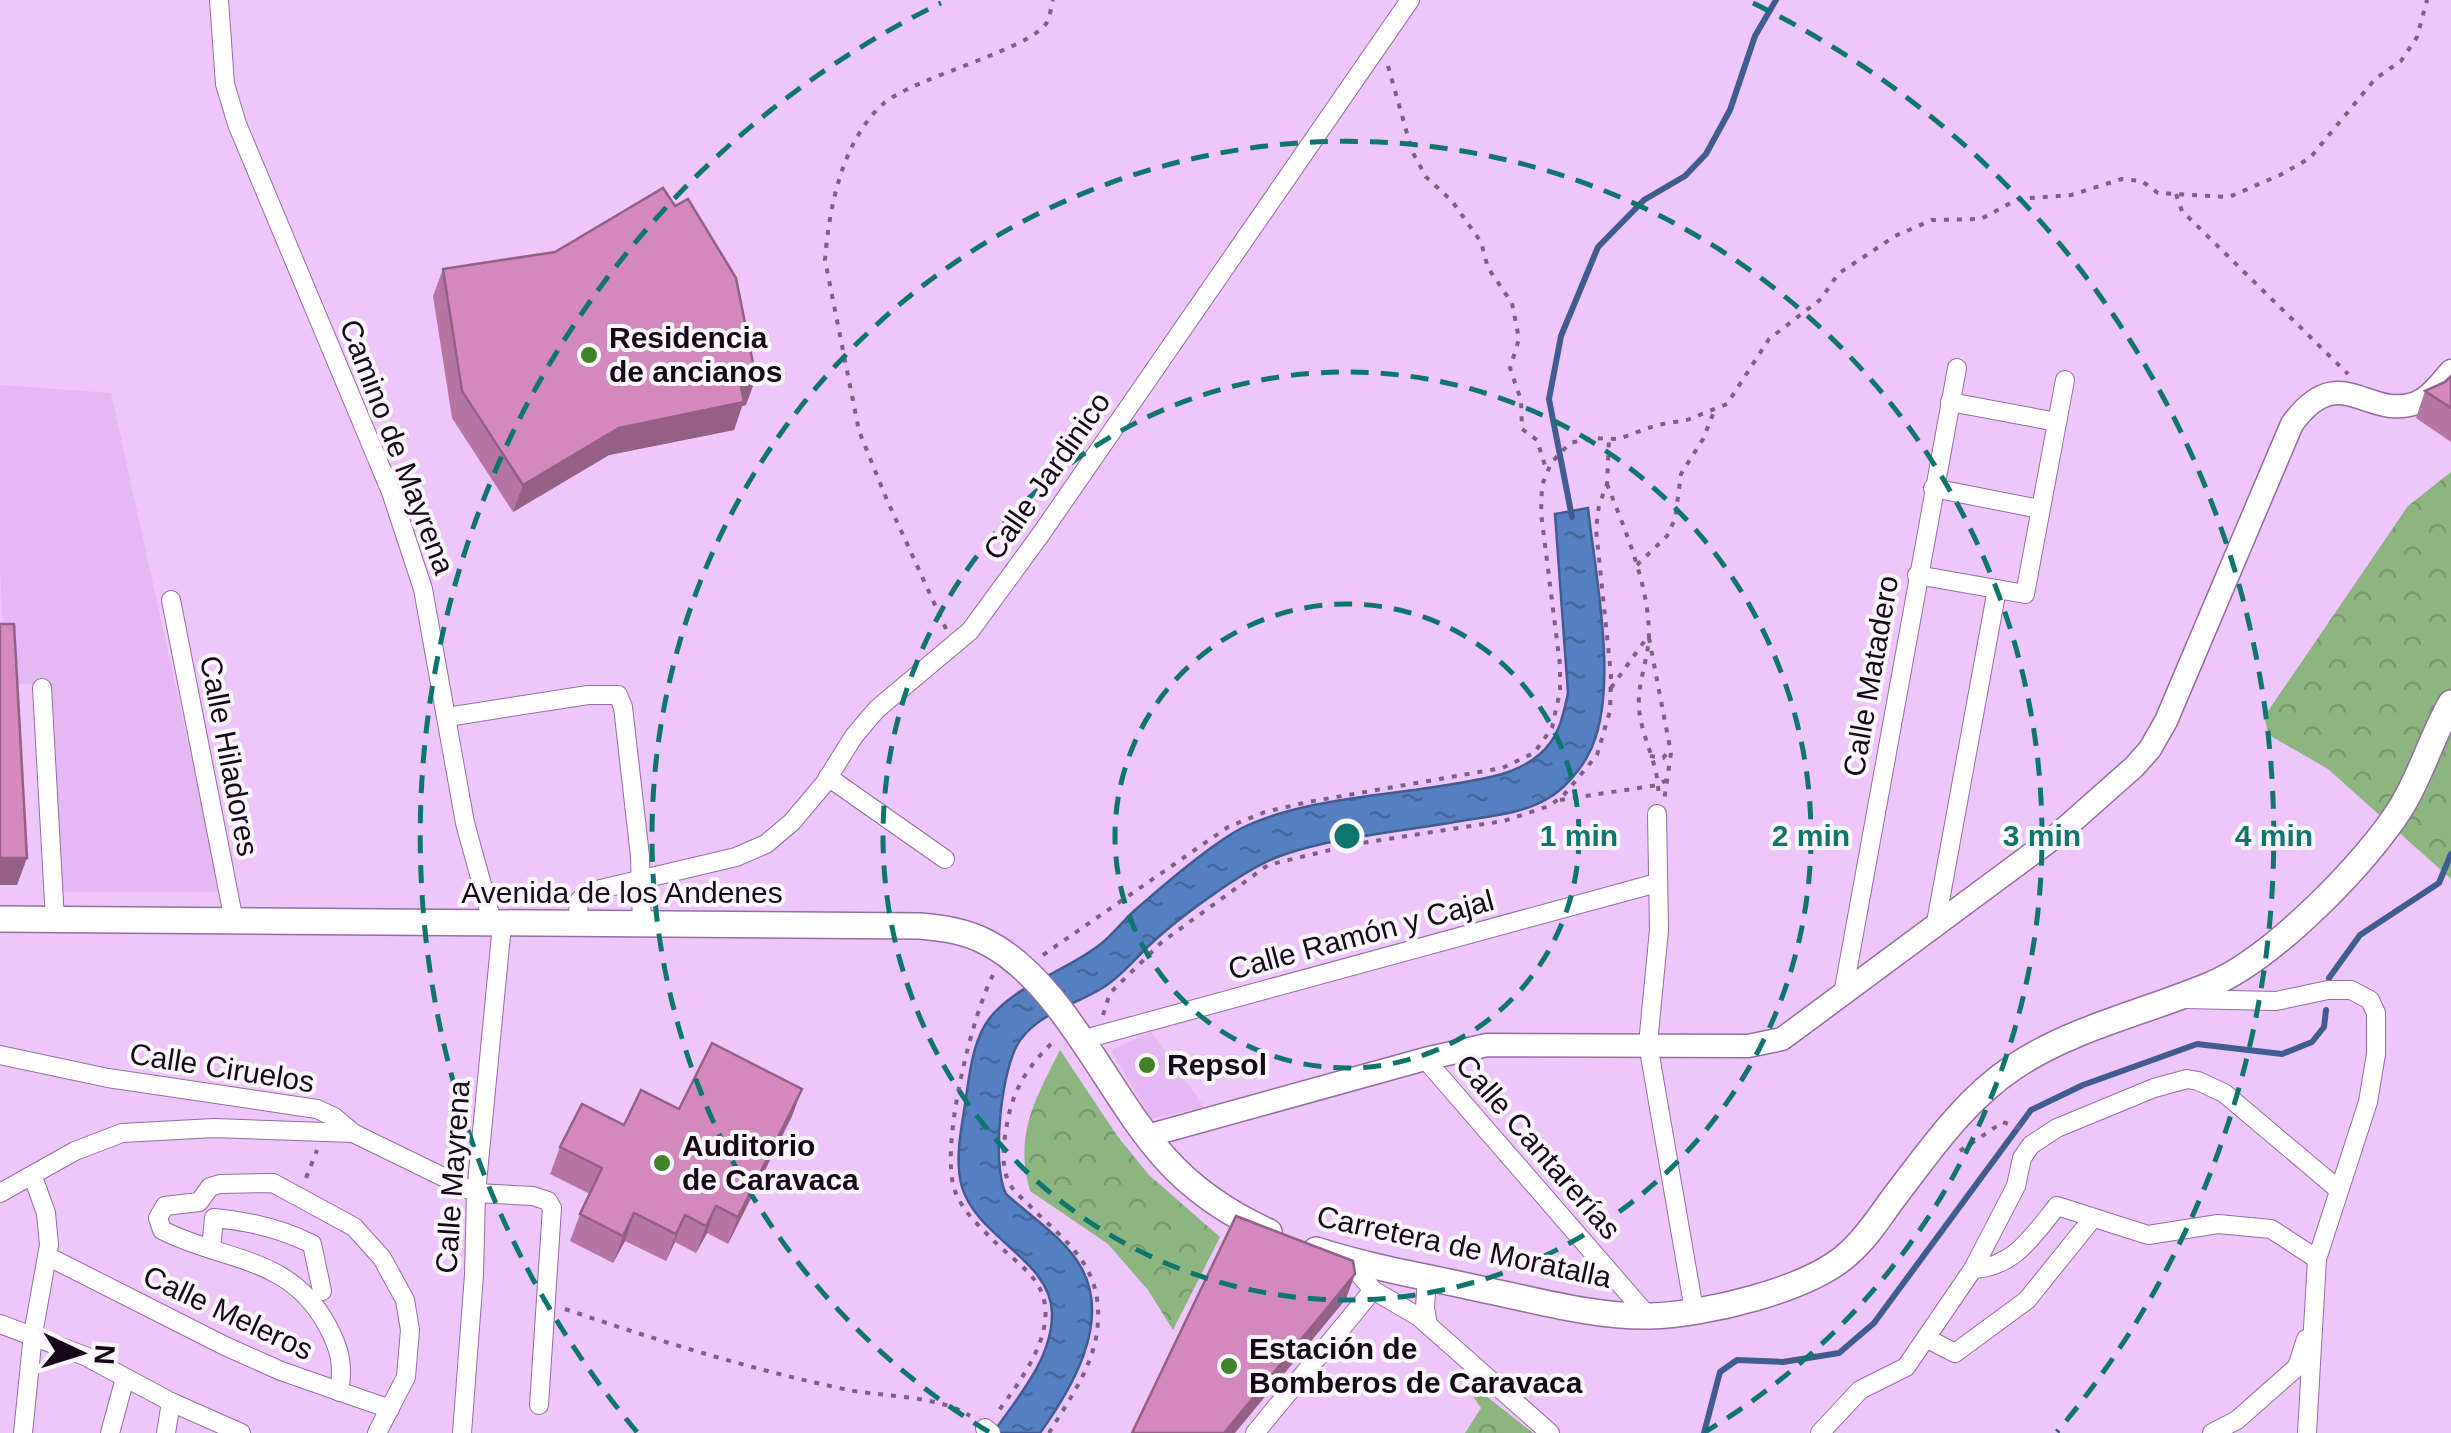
<svg xmlns="http://www.w3.org/2000/svg" width="2451" height="1433" viewBox="0 0 2451 1433" font-family="Helvetica,sans-serif">
<defs>
<pattern id="forest-crowns" width="20" height="18" patternUnits="userSpaceOnUse" patternTransform="scale(2.5)"><rect width="20" height="18" fill="#8cb57f"/><path d="M2 6a3 3 0 1 1 6 0M12 15a3 3 0 1 1 6 0" fill="none" stroke="#789a6d"/></pattern>
<pattern id="water-ripples" width="26" height="14" patternUnits="userSpaceOnUse" patternTransform="scale(2.5)"><rect width="26" height="14" fill="#5480c2"/><path d="M2 4q2-2 4 0t4 0M15 11q2-2 4 0t4 0" fill="none" stroke="#45679d"/></pattern>
</defs>
<rect width="100%" height="100%" fill="#efc6fc"/>
<g fill="#e6b8f3">
<polygon points="0,385 111,393 221,892 59,892 47,684 6,684 0,570"/>
<polygon points="1151,1032 1204,1107 1151,1119 1111,1050"/>
</g>
<g fill="url(#forest-crowns)">
<polygon points="2451,472 2451,879 2328,769 2269,735 2264,717 2408,506"/>
<path d="M1060 1050 1118 1137 1149 1175 1220 1237 1173 1330 1148 1290 1108 1244 1030 1191C1014 1134 1035 1100 1060 1050Z"/>
<polygon points="1457,1373 1533,1433 1465,1433 1481,1408"/>
</g>
<path fill="url(#water-ripples)" stroke="#415c90" stroke-width="2.5" d="M1588 508C1595 574 1621 696 1588 755 1580 771 1563 790 1547 799 1523 813 1493 816 1466 820 1407 831 1336 836 1280 856 1246 868 1181 916 1154 941 1137 956 1123 975 1104 987 1077 1004 1040 1013 1021 1039 1001 1064 991 1165 1006 1194 1030 1216 1067 1240 1082 1269 1111 1323 1071 1390 1040 1433H993C1017 1398 1053 1358 1052 1313 1051 1260 977 1238 962 1187 954 1159 962 1126 966 1098 970 1069 974 1034 994 1013 1024 981 1069 970 1102 943 1114 933 1123 921 1134 911 1160 888 1213 843 1242 828 1299 800 1379 796 1441 786 1475 780 1514 777 1540 754 1559 738 1563 716 1568 693L1555 514Z"/>
<g fill="none" stroke-linecap="round" stroke-linejoin="round">
<g stroke="#415c90" stroke-width="6">
<polyline points="1572,517 1549,399 1561,336 1598,247 1644,200 1685,176 1706,154 1730,110 1755,36 1776,0"/>
<polyline points="2329,978 2360,935 2439,883 2451,854"/>
<polyline points="1704,1433 1720,1372 1737,1360 1783,1362 1839,1353 1874,1323 2031,1110 2083,1085 2197,1044 2282,1054 2312,1042 2324,1027 2326,1010"/>
</g>
<g stroke="#946e9f" stroke-width="20">
<g id="minor">
<polyline points="219,0 225,84 237,124 391,492 423,589 465,823 493,925"/>
<polyline points="1950,402 2057,422"/>
<polyline points="1933,488 2040,509"/>
<polyline points="1917,575 2025,594 2065,380"/>
<polyline points="171,600 234,921"/>
<polyline points="42,688 55,920"/>
<polyline points="447,717 588,695 618,695 623,707 640,856 642,927"/>
<polyline points="828,777 945,859"/>
<polyline points="1657,814 1659,930 1648,1044 1694,1310"/>
<polyline points="577,926 579,901 588,892 736,857 766,844 792,822 824,784 854,736 877,709 970,631 1041,534 1410,0"/>
<polyline points="1935,928 1997,589"/>
<polyline points="1843,994 1957,368"/>
<polyline points="2184,999 2276,1001 2328,990 2351,990 2370,1000 2376,1013 2376,1054 2368,1102 2317,1259 2307,1433"/>
<polyline points="1081,1040 1657,883"/>
<polyline points="0,1055 108,1078 317,1109 334,1117 353,1133 476,1193 533,1196 548,1201 552,1208 539,1405"/>
<polyline points="1425,1059 1648,1316"/>
<polyline points="0,1193 75,1151 122,1133 214,1128 353,1133"/>
<path d="M211 1248 214 1218C249 1221 280 1228 312 1244L322 1291"/>
<polyline points="47,1256 225,1346 281,1371 390,1409"/>
<polyline points="1346,1259 1373,1290 1419,1317 1550,1433"/>
<path d="M1973 1269C2014 1267 2033 1236 2057 1206L2148 1235 2218 1224 2271 1229 2317 1259"/>
<polyline points="1427,1277 1425,1308 1428,1325"/>
<polyline points="0,1324 85,1356 171,1402 241,1433"/>
<polyline points="1926,1338 1955,1353 2027,1300 2093,1218"/>
<path d="M339 1392C344 1365 340 1349 327 1325 289 1255 224 1262 162 1230L158 1218 165 1206 199 1202 210 1187 220 1184 273 1183 354 1227 382 1258 405 1300 410 1330 406 1377 377 1433"/>
<polyline points="985,1428 991,1433"/>
<polyline points="23,1433 33,1334 49,1245 46,1213 33,1177"/>
<polyline points="110,1433 125,1378"/>
<polyline points="166,1433 171,1402"/>
<polyline points="462,1433 474,1275 476,1193 502,925"/>
<polyline points="1255,1433 1373,1290"/>
<polyline points="1820,1433 1860,1390 1906,1367 1973,1269 2016,1186 2022,1158 2031,1145 2057,1128 2154,1088 2187,1079 2198,1081 2224,1093 2339,1190"/>
<polyline points="2212,1433 2237,1420 2297,1367 2306,1339"/>
</g>
</g>
<g stroke="#946e9f" stroke-width="25">
<path id="tertiary" d="M1147 1136 1425 1059 1487 1045 1748 1046 1782 1039 2056 836 2134 767 2150 749 2166 721 2292 424C2340 358 2367 421 2416 403 2430 398 2441 382 2451 371"/>
</g>
<g stroke="#946e9f" stroke-width="28">
<g id="secondary">
<path d="M0 919 920 926C943 928 965 931 986 942 1062 980 1108 1095 1164 1157 1193 1190 1229 1214 1269 1232"/>
<path d="M1316 1250C1371 1268 1429 1277 1485 1290 1539 1301 1594 1317 1650 1316 1703 1315 1810 1290 1849 1253 1866 1238 1879 1218 1892 1200 1928 1153 1964 1100 2014 1067 2072 1028 2146 1012 2210 985 2272 959 2367 863 2402 806 2422 773 2432 736 2451 703"/>
</g>
</g>
<g stroke="#7b6184" stroke-width="4" stroke-dasharray="5 8" stroke-linecap="butt">
<polyline points="1388,66 1412,151 1426,177 1452,201 1481,242 1488,268 1512,303 1519,339 1510,368 1521,400 1522,429 1537,440 1547,472"/>
<polyline points="2176,194 2182,211 2348,374"/>
<path d="M1607 484C1625 530 1648 582 1649 633 1649 658 1637 683 1639 709 1642 740 1661 768 1658 799"/>
<polyline points="1637,565 1667,536 1675,519 1681,474 1703,439 1715,409"/>
<path d="M946 629 887 500 859 431 825 260C829 208 842 141 883 104 914 77 1033 49 1047 22 1050 16 1051 7 1053 0"/>
<polyline points="1649,638 1671,753 1664,801"/>
<polyline points="1611,688 1646,639"/>
<polyline points="1650,756 1663,758 1670,749"/>
<polyline points="1560,800 1658,785 1668,779"/>
<polyline points="1043,955 1228,827 1265,812 1308,802 1502,768 1534,753 1552,728 1560,691 1560,665 1541,513 1542,485 1551,463 1570,443 1593,438 1618,439 1657,425 1687,420 1727,404 1769,339 1821,299 1838,274 1895,236 1932,220 1981,219 2018,199 2071,195 2122,179 2142,181 2158,193 2229,197 2280,175 2310,158 2375,79 2401,61 2417,37 2427,0"/>
<path d="M993 975C972 1015 939 1148 955 1191 962 1210 978 1225 992 1239 1005 1253 1025 1266 1036 1282 1065 1324 1021 1380 997 1413"/>
<polyline points="1103,1015 1110,993 1162,942 1268,865 1355,844 1504,821 1549,806 1563,796 1597,755 1610,711 1611,675 1596,529 1599,505 1607,484 1609,439"/>
<polyline points="1960,1151 2003,1122 2024,1130"/>
<polyline points="306,1178 317,1150"/>
<path d="M565 1309C656 1340 749 1369 844 1389 880 1397 940 1395 970 1416"/>
<path d="M1049 1433C1070 1398 1096 1364 1098 1321 1101 1265 1066 1242 1031 1207 1022 1198 1011 1190 1007 1178 1001 1162 1004 1140 1007 1124 1013 1088 1029 1065 1055 1040"/>
</g>
<use href="#minor" stroke="#fff" stroke-width="18"/>
<use href="#tertiary" stroke="#fff" stroke-width="22"/>
<use href="#secondary" stroke="#fff" stroke-width="25"/>
</g>
<g fill="#b676a3">
<polygon points="555,252 746,405 742,406 734,430 609,455 513,512 452,418 433,296 443,269"/>
<polygon points="2451,376 2451,442 2416,418 2425,391 2445,382"/>
<polygon points="802,1089 792,1116 728,1244 707,1233 696,1253 675,1242 666,1261 625,1241 613,1263 570,1241 580,1214 590,1194 550,1174 560,1147 624,1125 679,1109"/>
</g>
<g fill="#946085">
<polygon points="756,378 746,405 742,406 734,430 609,455 513,512 523,485 619,428 740,382"/>
<polygon points="0,858 27,858 17,885 0,885"/>
<polygon points="802,1089 792,1116 728,1244 738,1217"/>
<polygon points="716,1206 707,1233 696,1253 706,1226"/>
<polygon points="634,1213 625,1241 613,1263 623,1236"/>
<polygon points="685,1215 675,1242 666,1261 676,1234"/>
<polygon points="1355,1274 1346,1299 1235,1433 1224,1433"/>
</g>
<g fill="#d489be" stroke="#946085" stroke-width="2.5">
<polygon points="663,188 675,206 688,199 736,278 756,378 740,382 744,402 619,428 523,485 462,391 443,269 555,252"/>
<polygon points="2451,376 2451,408 2425,391 2445,382"/>
<polygon points="0,624 14,624 27,858 0,858"/>
<polygon points="712,1043 802,1089 738,1217 716,1206 706,1226 685,1215 676,1234 634,1213 623,1236 580,1214 602,1168 560,1147 582,1104 624,1125 641,1090 679,1109"/>
<polygon points="1236,1216 1353,1261 1355,1274 1224,1433 1132,1433"/>
</g>
<g fill="none" stroke="#0f766e" stroke-width="5" stroke-dasharray="18 12">
<circle cx="1347" cy="836" r="232"/>
<circle cx="1347" cy="836" r="464"/>
<path d="M989 1432A695 695 0 1 1 1705 1432"/>
<path d="M637 1432A927 927 0 0 1 941 3M1753 3A927 927 0 0 1 2057 1432"/>
</g>
<g fill="#418428" stroke="#fbf6fc" stroke-width="4">
<circle cx="589" cy="355" r="10"/>
<circle cx="1147" cy="1065" r="10"/>
<circle cx="662" cy="1163" r="10"/>
<circle cx="1229" cy="1366" r="10"/>
</g>
<g text-anchor="middle" stroke-width="8" stroke-linejoin="round" paint-order="stroke">
<g font-size="30" font-weight="bold" fill="#16081a" stroke="#fbf6fc" text-anchor="start">
<text x="609" y="348">Residencia<tspan x="609" dy="34">de ancianos</tspan></text>
<text x="1167" y="1075">Repsol</text>
<text x="682" y="1156">Auditorio<tspan x="682" dy="34">de Caravaca</tspan></text>
<text x="1249" y="1359">Estación de<tspan x="1249" dy="34">Bomberos de Caravaca</tspan></text>
</g>
<g font-size="30" fill="#16081a" stroke="#fbf6fc">
<text transform="translate(397 447) rotate(69)" y="10">Camino de Mayrena</text>
<text transform="translate(1047 476) rotate(-55)" y="10">Calle Jardinico</text>
<text transform="translate(1871 676) rotate(-80)" y="10">Calle Matadero</text>
<text transform="translate(229 756) rotate(79)" y="10">Calle Hiladores</text>
<text x="622" y="903">Avenida de los Andenes</text>
<text transform="translate(1361 935) rotate(-15)" y="10">Calle Ramón y Cajal</text>
<text transform="translate(222 1068) rotate(9)" y="10">Calle Ciruelos</text>
<text transform="translate(1538 1147) rotate(49)" y="10">Calle Cantarerías</text>
<text transform="translate(453 1177) rotate(-86)" y="10">Calle Mayrena</text>
<text transform="translate(1464 1247) rotate(12)" y="10">Carretera de Moratalla</text>
<text transform="translate(228 1313) rotate(25)" y="10">Calle Meleros</text>
</g>
</g>
<circle cx="1347" cy="836" r="15" fill="#0f766e" stroke="#fbf6fc" stroke-width="5"/>
<g font-size="30" text-anchor="middle" font-weight="bold" fill="#0f766e" stroke="#fbf6fc" stroke-width="8" stroke-linejoin="round" paint-order="stroke">
<text x="1579" y="846">1 min</text>
<text x="1811" y="846">2 min</text>
<text x="2042" y="846">3 min</text>
<text x="2274" y="846">4 min</text>
</g>
<g transform="translate(80 1353) rotate(94)" stroke="#fbf6fc" stroke-width="8" paint-order="stroke">
<path d="M0-8L18 38L0 25L-18 38Z" fill="#16081a"/>
<text y="-15" font-size="28" font-weight="bold" text-anchor="middle" fill="#16081a">N</text>
</g>
</svg>
